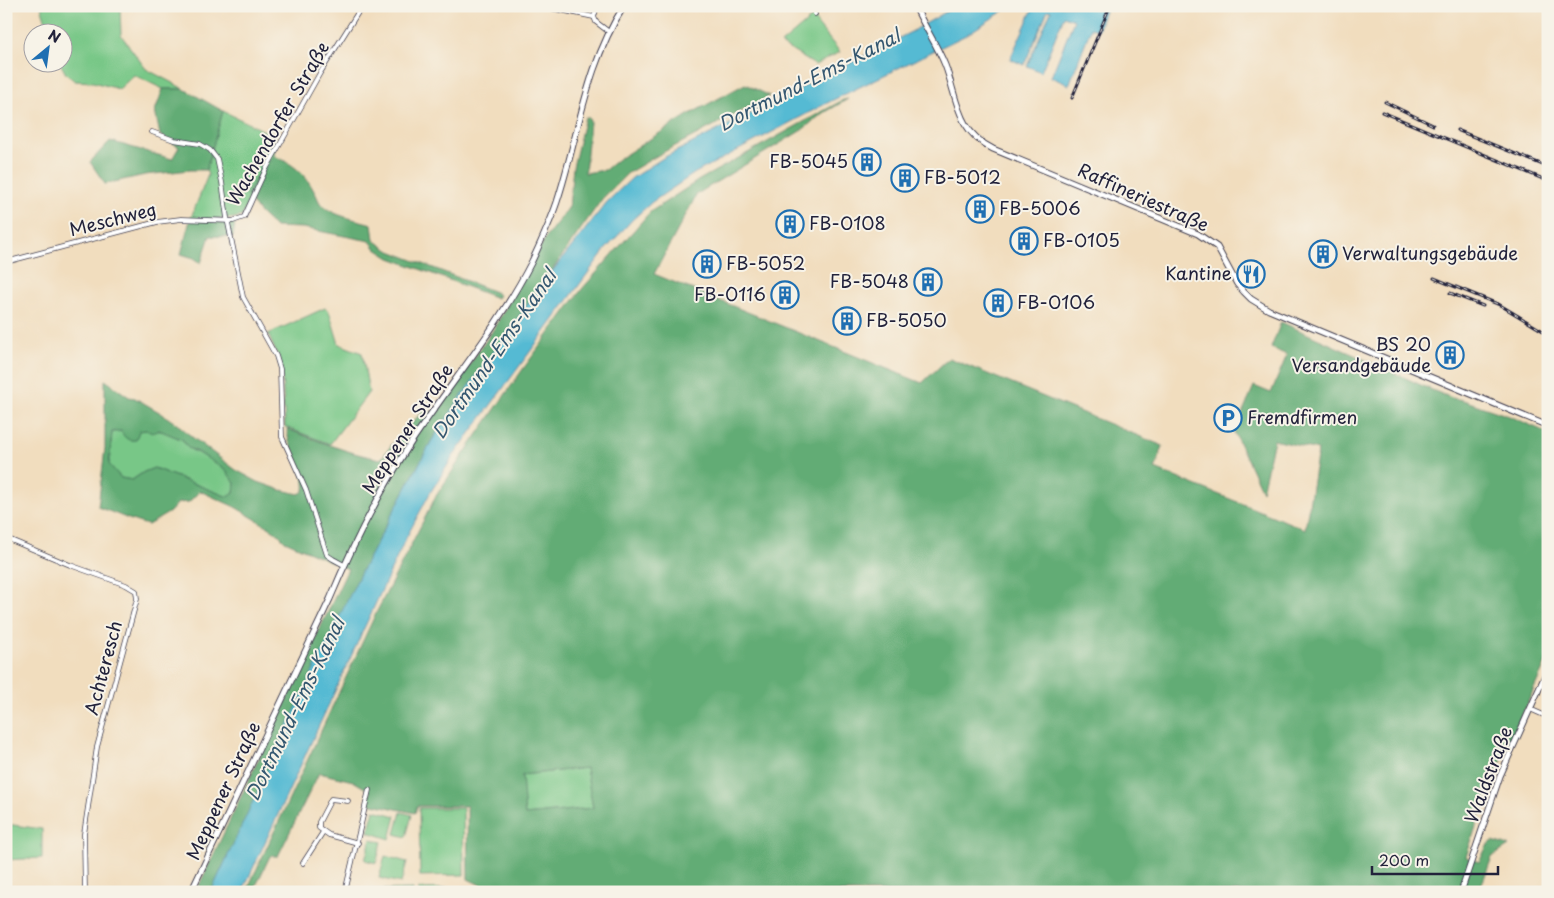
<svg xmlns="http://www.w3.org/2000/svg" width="1554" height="898" viewBox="0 0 1554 898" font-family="'Playpen Sans',sans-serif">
<rect width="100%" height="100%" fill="#f7f3e8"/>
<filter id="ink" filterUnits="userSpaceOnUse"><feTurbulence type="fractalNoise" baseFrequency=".02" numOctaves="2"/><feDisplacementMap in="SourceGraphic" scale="10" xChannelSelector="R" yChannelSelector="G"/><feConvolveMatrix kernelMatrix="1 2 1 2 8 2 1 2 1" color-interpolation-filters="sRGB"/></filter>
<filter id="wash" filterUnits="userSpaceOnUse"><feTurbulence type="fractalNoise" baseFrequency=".0096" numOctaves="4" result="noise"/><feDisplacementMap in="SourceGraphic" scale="20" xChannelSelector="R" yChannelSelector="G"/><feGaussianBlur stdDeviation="1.12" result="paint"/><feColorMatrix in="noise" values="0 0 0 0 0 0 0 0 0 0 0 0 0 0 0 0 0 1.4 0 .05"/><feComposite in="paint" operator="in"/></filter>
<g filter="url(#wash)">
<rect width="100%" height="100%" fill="#f1ddbe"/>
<g fill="#78c787" stroke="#4d7461">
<polygon points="41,6 81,6 96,9 105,6 120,6 121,35 146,69 184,89 163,89 134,75 119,89 93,82 75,81 66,74 60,63 62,62 62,32 49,32"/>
<polygon points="814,16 818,25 840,52 815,65 781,44"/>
<polygon points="223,111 275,136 274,156 255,179 250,200 242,216 234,218 190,220 208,175 206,170"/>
<polygon points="325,308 329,311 339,344 362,353 369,392 330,444 285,427 282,374 279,359 268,334"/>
<path d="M146 430C158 430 173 432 183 440 186 443 186 447 190 449 205 457 226 466 234 481 235 484 235 489 234 493L228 497 154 468 144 472 132 480 121 478 109 465 112 432Z"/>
<polygon points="586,768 593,808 525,815 521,775"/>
<polygon points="419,808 463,808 464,875 420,876"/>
<polygon points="374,810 396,816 390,839 368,832"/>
<polygon points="401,812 412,815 406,837 395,834"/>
<polygon points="6,824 42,829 42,858 6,860"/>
<polygon points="371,839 382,842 376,863 365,860"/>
<polygon points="385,856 407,862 401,883 379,878"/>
<polygon points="462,888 462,892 419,892 418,889"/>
<polygon points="413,889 413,892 365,892 365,890"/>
</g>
<g fill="#62ac74" stroke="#426758" fill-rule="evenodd">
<path d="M745 84 770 96 660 154 628 173 602 199 543 283 463 394 432 440 361 572 211 892H196L348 569 285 541 275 531 235 507 200 491 189 502 178 503 170 512 148 525C131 521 115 513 98 507L105 448V380L129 397 135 398 161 413 181 427 192 437 236 470 258 482 281 490 299 494 304 491C307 471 288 450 287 429 318 440 348 454 381 459L393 443 424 410 436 413 443 404 493 330 546 237 569 207 573 167 585 117 589 118 590 122 585 173 605 170 617 160 688 115ZM146 430 152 433 159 430 183 440 188 448 198 452 226 471 235 483 234 493 228 497 154 468 144 472 132 480 121 478 109 464 112 432 121 431C125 439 128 441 136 440L139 431Z"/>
<polygon points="163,89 184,89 223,111 206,170 190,170 145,175 105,184 90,162 110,141 172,159 179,147 160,135 155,111"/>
<path d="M848 99 822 114 802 130 697 194 654 274 922 383 949 358 1163 446 1155 469 1305 529 1318 450 1274 440 1262 491 1234 432 1254 386 1271 393 1287 355 1271 348 1281 322 1432 390 1452 398 1463 400 1512 417 1548 433V658L1488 790 1466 857 1479 862 1487 846 1493 841 1509 846 1492 857 1479 892H495L468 879 467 806H417L415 813 368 803 370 791 353 781 319 773 278 856H270L253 892H246L375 615 436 496 459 461 523 369 582 289 650 212 699 180 843 100ZM586 768 593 808 525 815 522 775Z"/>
<path d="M274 156C292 163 305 173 314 191 317 195 318 201 321 204 334 217 356 219 372 224L374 240 390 251 495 292 499 295 497 298 390 258 376 249 370 241 303 228 275 227 260 213 246 195 255 179Z"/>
<polygon points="190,220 235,223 233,237 210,236 201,263 194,258 181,254"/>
</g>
<g fill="#55bad3" stroke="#3c6e87">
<polygon points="956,6 1011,6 966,35 829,102 695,173 652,202 632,220 605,250 454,455 430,493 405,540 242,892 211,892 315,667 361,572 432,440 463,394 543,283 607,202 632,178 663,158 913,31"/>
<polygon points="1034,6 1107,6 1098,30 1091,28 1069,85 1051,77 1074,20 1064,16 1041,72 1027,66 1051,11 1048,10 1024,65 1010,59"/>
</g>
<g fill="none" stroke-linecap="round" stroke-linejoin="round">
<polyline stroke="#55bad3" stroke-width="1" points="6,418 6,420"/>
</g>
</g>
<g filter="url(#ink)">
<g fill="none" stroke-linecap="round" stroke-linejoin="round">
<g stroke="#413e4f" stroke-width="5.5">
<g id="street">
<polyline points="541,6 594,17"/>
<polyline points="597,6 594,17 596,22 609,32"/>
<polyline points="812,6 815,14"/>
<polyline points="152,132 174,140 200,144 210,150 217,159 222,182 227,218 243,297 276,356 280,369 282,437 306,490 327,555 333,559 344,565"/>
<polyline points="6,262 157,222 181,219 233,221 244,217 265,171 320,73 362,6"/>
<polyline points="6,538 70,565 126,585 136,591 137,599 97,747 84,834 85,892"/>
<polyline points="1530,709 1548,717"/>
<polyline points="348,801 331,799 319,822 319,828 329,835 358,843"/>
<polyline points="303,863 323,832"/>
<polyline points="345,892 369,790"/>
</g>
</g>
<g stroke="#413e4f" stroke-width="7">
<g id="secondary">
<path d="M915 6C924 26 937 45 945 65 958 99 956 131 993 149L1198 234 1217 247 1237 284 1244 292 1251 299 1269 310 1548 426"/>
<path d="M191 892 330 599C353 544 380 491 412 441 452 381 499 326 532 261 541 242 550 223 557 202 579 135 585 67 624 6"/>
<polyline points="1461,892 1500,776 1548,669"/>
</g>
</g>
<use href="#street" stroke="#fff" stroke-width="4"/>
<use href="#secondary" stroke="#fff" stroke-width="5"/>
<g stroke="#22223b" stroke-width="3">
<g id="rail">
<polyline points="1072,98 1110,6"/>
<polyline points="1385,102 1433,125"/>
<polyline points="1382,112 1548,181"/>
<polyline points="1457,130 1548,167"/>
<polyline points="1546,189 1548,190"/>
<polyline points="1434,278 1500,305 1543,331"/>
<polyline points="1450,293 1483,306"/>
</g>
</g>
<use href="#rail" stroke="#f7f3e8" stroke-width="1" stroke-dasharray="4" stroke-linecap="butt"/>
</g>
</g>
<defs>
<g id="building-ring" transform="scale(1.4375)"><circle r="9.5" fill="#f7f3e8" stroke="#1f6fb2" stroke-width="1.5"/><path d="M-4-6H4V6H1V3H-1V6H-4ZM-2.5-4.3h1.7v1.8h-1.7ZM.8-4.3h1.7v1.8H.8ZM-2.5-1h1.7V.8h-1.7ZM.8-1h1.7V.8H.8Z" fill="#1f6fb2"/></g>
<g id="restaurant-ring" transform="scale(1.4375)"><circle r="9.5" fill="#f7f3e8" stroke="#1f6fb2" stroke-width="1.5"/><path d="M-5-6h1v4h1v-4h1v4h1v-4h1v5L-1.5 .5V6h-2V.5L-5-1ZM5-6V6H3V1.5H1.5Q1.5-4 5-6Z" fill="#1f6fb2"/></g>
<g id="parking-ring" transform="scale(1.4375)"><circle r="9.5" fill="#f7f3e8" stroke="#1f6fb2" stroke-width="1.5"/><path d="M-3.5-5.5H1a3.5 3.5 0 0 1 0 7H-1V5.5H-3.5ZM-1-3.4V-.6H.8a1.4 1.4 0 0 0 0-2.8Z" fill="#1f6fb2"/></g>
</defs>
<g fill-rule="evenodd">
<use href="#building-ring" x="867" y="162"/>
<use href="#building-ring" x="905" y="178"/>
<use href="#building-ring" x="980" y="209"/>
<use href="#building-ring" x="790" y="224"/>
<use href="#building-ring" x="1024" y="241"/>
<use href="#building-ring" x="1323" y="254"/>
<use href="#building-ring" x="707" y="264"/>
<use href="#restaurant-ring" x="1251" y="274"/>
<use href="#building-ring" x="928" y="282"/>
<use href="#building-ring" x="785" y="295"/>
<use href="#building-ring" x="998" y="303"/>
<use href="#building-ring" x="847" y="321"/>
<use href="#building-ring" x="1450" y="355"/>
<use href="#parking-ring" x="1228" y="418"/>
</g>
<g text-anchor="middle" stroke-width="4" stroke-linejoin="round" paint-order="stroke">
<g font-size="18" fill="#22223b" stroke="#f7f3e8">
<text transform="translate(278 124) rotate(-60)" y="6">Wachendorfer Straße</text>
<text transform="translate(1143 198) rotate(24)" y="6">Raffineriestraße</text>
<text transform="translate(113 220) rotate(-14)" y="6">Meschweg</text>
<text transform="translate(408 429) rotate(-57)" y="6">Meppener Straße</text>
<text transform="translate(104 668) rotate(-75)" y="6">Achteresch</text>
<text transform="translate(1489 775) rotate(-69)" y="6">Waldstraße</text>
<text transform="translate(224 791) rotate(-65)" y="6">Meppener Straße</text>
</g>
<g font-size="18" fill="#22223b" stroke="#f7f3e8" text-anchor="start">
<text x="848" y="168" text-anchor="end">FB-5045</text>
<text x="924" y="184">FB-5012</text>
<text x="999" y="215">FB-5006</text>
<text x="809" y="230">FB-0108</text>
<text x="1043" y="247">FB-0105</text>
<text x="1342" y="260">Verwaltungsgebäude</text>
<text x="726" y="270">FB-5052</text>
<text x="1232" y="280" text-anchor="end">Kantine</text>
<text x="909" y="288" text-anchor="end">FB-5048</text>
<text x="766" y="301" text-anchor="end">FB-0116</text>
<text x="1017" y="309">FB-0106</text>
<text x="866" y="327">FB-5050</text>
<text x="1431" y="351" text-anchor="end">BS 20<tspan x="1431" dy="21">Versandgebäude</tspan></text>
<text x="1247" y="424">Fremdfirmen</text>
</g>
<g font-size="19" font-style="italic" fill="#345770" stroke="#f7f3e8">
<text transform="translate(809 80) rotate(-27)" y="7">Dortmund-Ems-Kanal</text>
<text transform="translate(494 354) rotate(-55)" y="7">Dortmund-Ems-Kanal</text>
<text transform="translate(295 709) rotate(-64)" y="7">Dortmund-Ems-Kanal</text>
</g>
</g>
<rect width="1554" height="898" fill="none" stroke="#f7f3e8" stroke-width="25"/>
<g transform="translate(48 48) rotate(29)"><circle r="24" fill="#f7f3e8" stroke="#a29fa3"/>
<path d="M0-4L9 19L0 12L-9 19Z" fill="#1f6fb2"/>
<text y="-8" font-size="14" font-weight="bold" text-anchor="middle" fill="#22223b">N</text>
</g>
<path d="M1372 866v8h126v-8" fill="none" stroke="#22223b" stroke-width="2.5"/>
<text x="1379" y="866" font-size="15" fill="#22223b" stroke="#f7f3e8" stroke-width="4" paint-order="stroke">200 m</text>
</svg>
